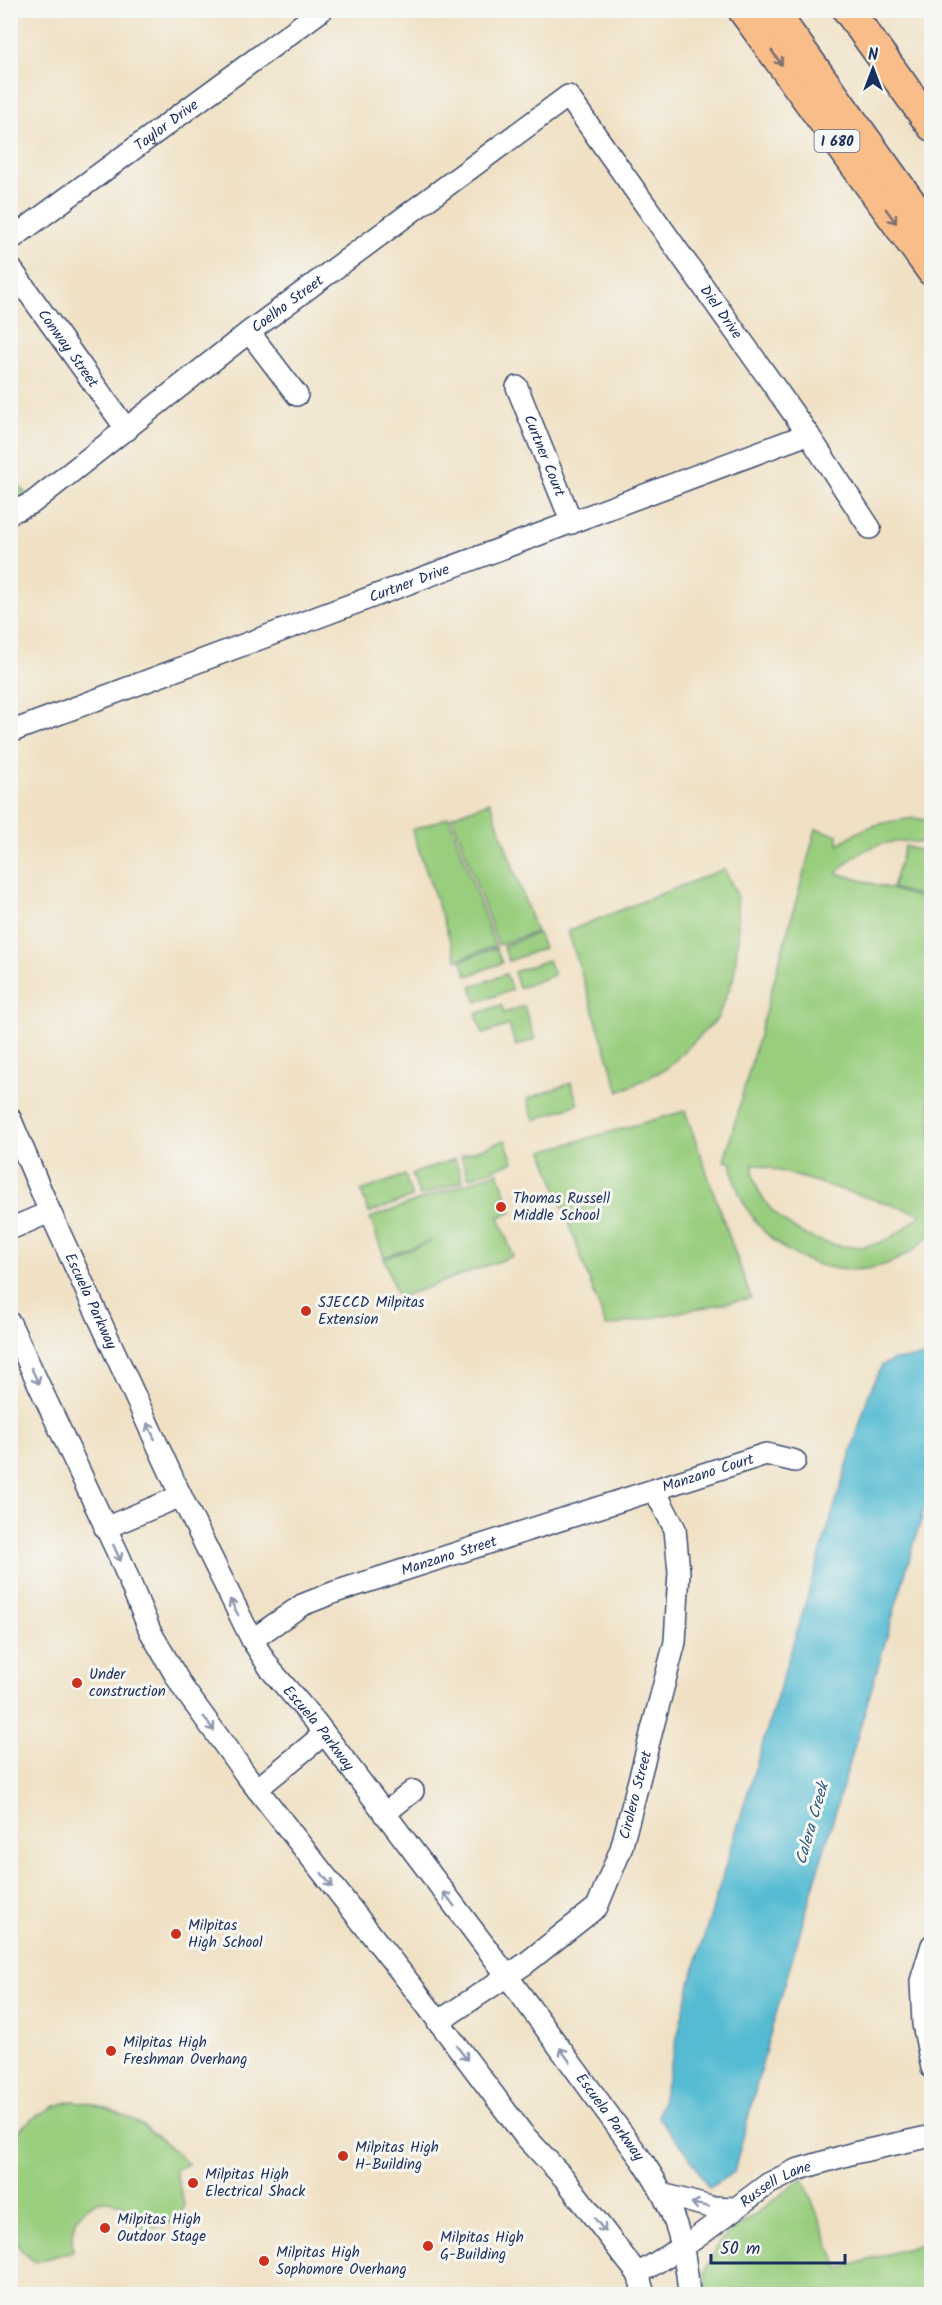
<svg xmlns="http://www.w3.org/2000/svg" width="942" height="2305" viewBox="0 0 942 2305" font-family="Kalam,sans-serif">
<rect width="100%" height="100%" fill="#f6f6f2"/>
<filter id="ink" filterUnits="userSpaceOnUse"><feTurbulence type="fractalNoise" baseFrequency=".0167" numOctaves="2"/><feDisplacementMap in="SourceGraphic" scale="12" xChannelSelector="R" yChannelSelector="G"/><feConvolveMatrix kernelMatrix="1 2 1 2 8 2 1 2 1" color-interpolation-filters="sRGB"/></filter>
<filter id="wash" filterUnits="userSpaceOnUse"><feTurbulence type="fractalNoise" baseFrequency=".008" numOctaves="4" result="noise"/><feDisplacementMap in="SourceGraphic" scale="24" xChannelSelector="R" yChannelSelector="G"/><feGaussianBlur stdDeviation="1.35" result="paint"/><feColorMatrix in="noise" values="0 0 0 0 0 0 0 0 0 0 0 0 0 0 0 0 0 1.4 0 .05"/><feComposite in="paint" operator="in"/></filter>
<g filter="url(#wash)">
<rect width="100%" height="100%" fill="#f0e1c5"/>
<g fill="#9ace7f" stroke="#5a7e6e" stroke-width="1.5" fill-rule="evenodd">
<polygon points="10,472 32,503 10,513"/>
<polygon points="490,802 536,932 498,945 452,816"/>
<polygon points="449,817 495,946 457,960 412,830"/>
<path d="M914 818 931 821V845C895 836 862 844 837 873L931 901V1234C878 1293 787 1275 748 1210 739 1195 732 1180 732 1163L724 1161 816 829 838 835V844C864 826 882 822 914 818ZM753 1164V1163L922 1214C906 1227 892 1241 871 1245 824 1256 751 1216 753 1164Z"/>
<polygon points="905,846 931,854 931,899 892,888"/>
<polygon points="724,869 737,895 738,937 734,977 717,1019 666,1069 619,1092 568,931"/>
<polygon points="538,933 544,948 509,961 503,946"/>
<polygon points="496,948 502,963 467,976 461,960"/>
<polygon points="548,960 554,975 519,988 514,972"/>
<polygon points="506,974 512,990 477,1002 471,987"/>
<polygon points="501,1005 504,1013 524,1006 535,1039 516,1046 509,1025 483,1034 476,1014"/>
<polygon points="571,1083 578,1104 534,1120 527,1099"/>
<polygon points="685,1111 751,1298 606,1327 543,1151"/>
<polygon points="505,1140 513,1162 469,1178 461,1156"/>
<polygon points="455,1159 463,1181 420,1196 412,1174"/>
<polygon points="498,1172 512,1212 499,1217 513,1256 398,1298 384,1259 432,1241 384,1257 370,1218"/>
<polygon points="405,1175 412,1197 369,1213 361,1191"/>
<path d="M73 2101C121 2105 156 2132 188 2164L175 2170 184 2204 180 2220 141 2231C125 2181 63 2198 73 2251L35 2262 21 2250 11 2223V2145C19 2122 51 2105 73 2101Z"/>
<polygon points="803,2178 839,2269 931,2241 931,2294 706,2294 705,2271 720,2241"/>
</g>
<polygon fill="#54bbd2" stroke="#387598" stroke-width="1.5" points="922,1357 931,1357 931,1486 768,2041 734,2172 709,2188 686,2151 658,2117 691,1980 869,1393 882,1365 894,1360"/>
</g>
<g filter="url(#ink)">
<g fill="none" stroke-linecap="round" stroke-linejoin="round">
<g stroke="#3b4a6d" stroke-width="24">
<g id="minor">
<path id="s1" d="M10 240 322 10"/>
<path id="s2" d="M10 267 127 430"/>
<polyline points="249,332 297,395"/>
<path id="s3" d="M517 387 572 523"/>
<path id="s4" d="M10 513 32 503 249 332 568 96 808 434 870 528"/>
<path id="s5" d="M10 732 808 434"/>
<path id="s6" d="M10 1118 50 1212 181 1496 252 1640 271 1670 315 1721 491 1954 644 2163C674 2208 685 2241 689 2294"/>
<polyline points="10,1229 50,1212"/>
<polyline points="10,1323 120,1558 150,1631 183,1688 246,1775 415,1990 523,2134 564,2178 622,2254 638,2274 644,2294"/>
<polyline points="105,1528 181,1496"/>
<path id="s7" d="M252 1640 302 1605 335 1592 766 1454 795 1461"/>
<polyline points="257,1789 324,1734"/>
<polyline points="384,1814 413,1791"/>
<polyline points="932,1945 921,1981 923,2024 932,2068"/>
<path id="s8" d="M438 2022 525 1964 597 1907 621 1849 675 1642 679 1572 675 1529 655 1491"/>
<polyline points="666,2195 710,2207 735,2208"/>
<path id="s9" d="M638 2274 696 2238 768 2184 796 2170 854 2153 932 2136"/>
</g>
</g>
<g stroke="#3b4a6d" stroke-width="33">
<g id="highway">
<polyline points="743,10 932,271"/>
<polyline points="772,10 932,232"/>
<polyline points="848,10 932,126"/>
</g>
</g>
<use href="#minor" stroke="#fff" stroke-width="21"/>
<use href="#highway" stroke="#f8bd89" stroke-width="30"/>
</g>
<defs><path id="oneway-shaft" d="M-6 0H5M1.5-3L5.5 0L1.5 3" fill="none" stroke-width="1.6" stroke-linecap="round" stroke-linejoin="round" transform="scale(1.5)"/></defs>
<g stroke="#7e6f71">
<use href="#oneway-shaft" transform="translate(777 58) rotate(54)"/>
<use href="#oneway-shaft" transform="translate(891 216) rotate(54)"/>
</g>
<g stroke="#8d97ae">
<use href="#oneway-shaft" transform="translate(35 1376) rotate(65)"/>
<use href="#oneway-shaft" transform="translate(151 1431) rotate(-115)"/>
<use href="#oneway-shaft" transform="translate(117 1553) rotate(65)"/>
<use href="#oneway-shaft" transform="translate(234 1607) rotate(-118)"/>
<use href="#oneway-shaft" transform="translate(209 1724) rotate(54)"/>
<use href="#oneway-shaft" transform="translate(327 1880) rotate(52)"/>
<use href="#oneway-shaft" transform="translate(449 1899) rotate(-127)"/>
<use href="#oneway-shaft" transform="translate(462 2053) rotate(53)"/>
<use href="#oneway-shaft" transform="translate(565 2055) rotate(-126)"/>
<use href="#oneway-shaft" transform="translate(700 2205) rotate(-169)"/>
<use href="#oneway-shaft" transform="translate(600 2225) rotate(52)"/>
</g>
</g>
<g fill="#c8321e" stroke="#f6f6f2" stroke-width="2">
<circle cx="501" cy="1207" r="6"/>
<circle cx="306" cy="1311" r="6"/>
<circle cx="77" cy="1683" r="6"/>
<circle cx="176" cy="1934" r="6"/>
<circle cx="111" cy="2051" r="6"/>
<circle cx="343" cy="2156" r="6"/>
<circle cx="193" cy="2183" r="6"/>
<circle cx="105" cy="2228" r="6"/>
<circle cx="428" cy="2246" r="6"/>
<circle cx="264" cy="2261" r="6"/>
</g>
<g text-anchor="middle" stroke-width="6" stroke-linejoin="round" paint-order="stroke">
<rect fill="#f6f6f2" stroke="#5d6b8a" stroke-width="1.5" x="814.5" y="130" width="45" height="22" rx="4.5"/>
<g font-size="14" font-weight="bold" fill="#1b2f5e">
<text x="837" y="146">I 680</text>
</g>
<g font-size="15" fill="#1b2f5e" stroke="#f6f6f2">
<text dy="5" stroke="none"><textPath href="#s1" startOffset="194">Taylor Drive</textPath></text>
<text dy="5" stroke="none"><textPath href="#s4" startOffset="348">Coelho Street</textPath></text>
<text dy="5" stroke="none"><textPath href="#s4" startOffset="962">Diel Drive</textPath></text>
<text dy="5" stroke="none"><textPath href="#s2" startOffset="100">Conway Street</textPath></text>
<text dy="5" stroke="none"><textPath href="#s3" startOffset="74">Curtner Court</textPath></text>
<text dy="5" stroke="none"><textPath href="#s5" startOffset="426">Curtner Drive</textPath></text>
<text dy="5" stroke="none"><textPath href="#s6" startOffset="200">Escuela Parkway</textPath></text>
<text dy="5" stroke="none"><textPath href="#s7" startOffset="488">Manzano Court</textPath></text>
<text dy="5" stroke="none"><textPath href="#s7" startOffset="216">Manzano Street</textPath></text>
<text dy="5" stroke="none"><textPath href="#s6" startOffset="686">Escuela Parkway</textPath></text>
<text dy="5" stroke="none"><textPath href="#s8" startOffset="315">Cirolero Street</textPath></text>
<text dy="5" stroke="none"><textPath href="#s6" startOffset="1172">Escuela Parkway</textPath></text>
<text dy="5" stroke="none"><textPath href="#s9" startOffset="165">Russell Lane</textPath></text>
</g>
<g font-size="15" fill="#1b2f5e" stroke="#f6f6f2" text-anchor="start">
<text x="513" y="1203">Thomas Russell<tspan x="513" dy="17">Middle School</tspan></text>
<text x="318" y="1307">SJECCD Milpitas<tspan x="318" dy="17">Extension</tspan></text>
<text x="89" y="1679">Under<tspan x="89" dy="17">construction</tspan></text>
<text x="188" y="1930">Milpitas<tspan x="188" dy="17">High School</tspan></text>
<text x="123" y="2047">Milpitas High<tspan x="123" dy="17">Freshman Overhang</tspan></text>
<text x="355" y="2152">Milpitas High<tspan x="355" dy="17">H-Building</tspan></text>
<text x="205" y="2179">Milpitas High<tspan x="205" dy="17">Electrical Shack</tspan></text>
<text x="117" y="2224">Milpitas High<tspan x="117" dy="17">Outdoor Stage</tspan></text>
<text x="440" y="2242">Milpitas High<tspan x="440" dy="17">G-Building</tspan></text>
<text x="276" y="2257">Milpitas High<tspan x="276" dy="17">Sophomore Overhang</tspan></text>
</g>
<g font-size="16" font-style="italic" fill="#2c5981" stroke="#f6f6f2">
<text transform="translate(811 1823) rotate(-74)" y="6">Calera Creek</text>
</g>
</g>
<rect width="942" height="2305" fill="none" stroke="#f6f6f2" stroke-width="36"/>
<g transform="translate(873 69)" stroke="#f6f6f2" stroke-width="4.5" paint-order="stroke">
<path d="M0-4.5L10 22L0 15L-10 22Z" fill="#1b2f5e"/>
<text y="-9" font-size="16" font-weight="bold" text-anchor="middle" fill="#1b2f5e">N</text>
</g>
<path d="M711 2254v9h134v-9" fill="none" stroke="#1b2f5e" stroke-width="3"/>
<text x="720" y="2254" font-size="18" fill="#1b2f5e" stroke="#f6f6f2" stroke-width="4.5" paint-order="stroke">50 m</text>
</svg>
